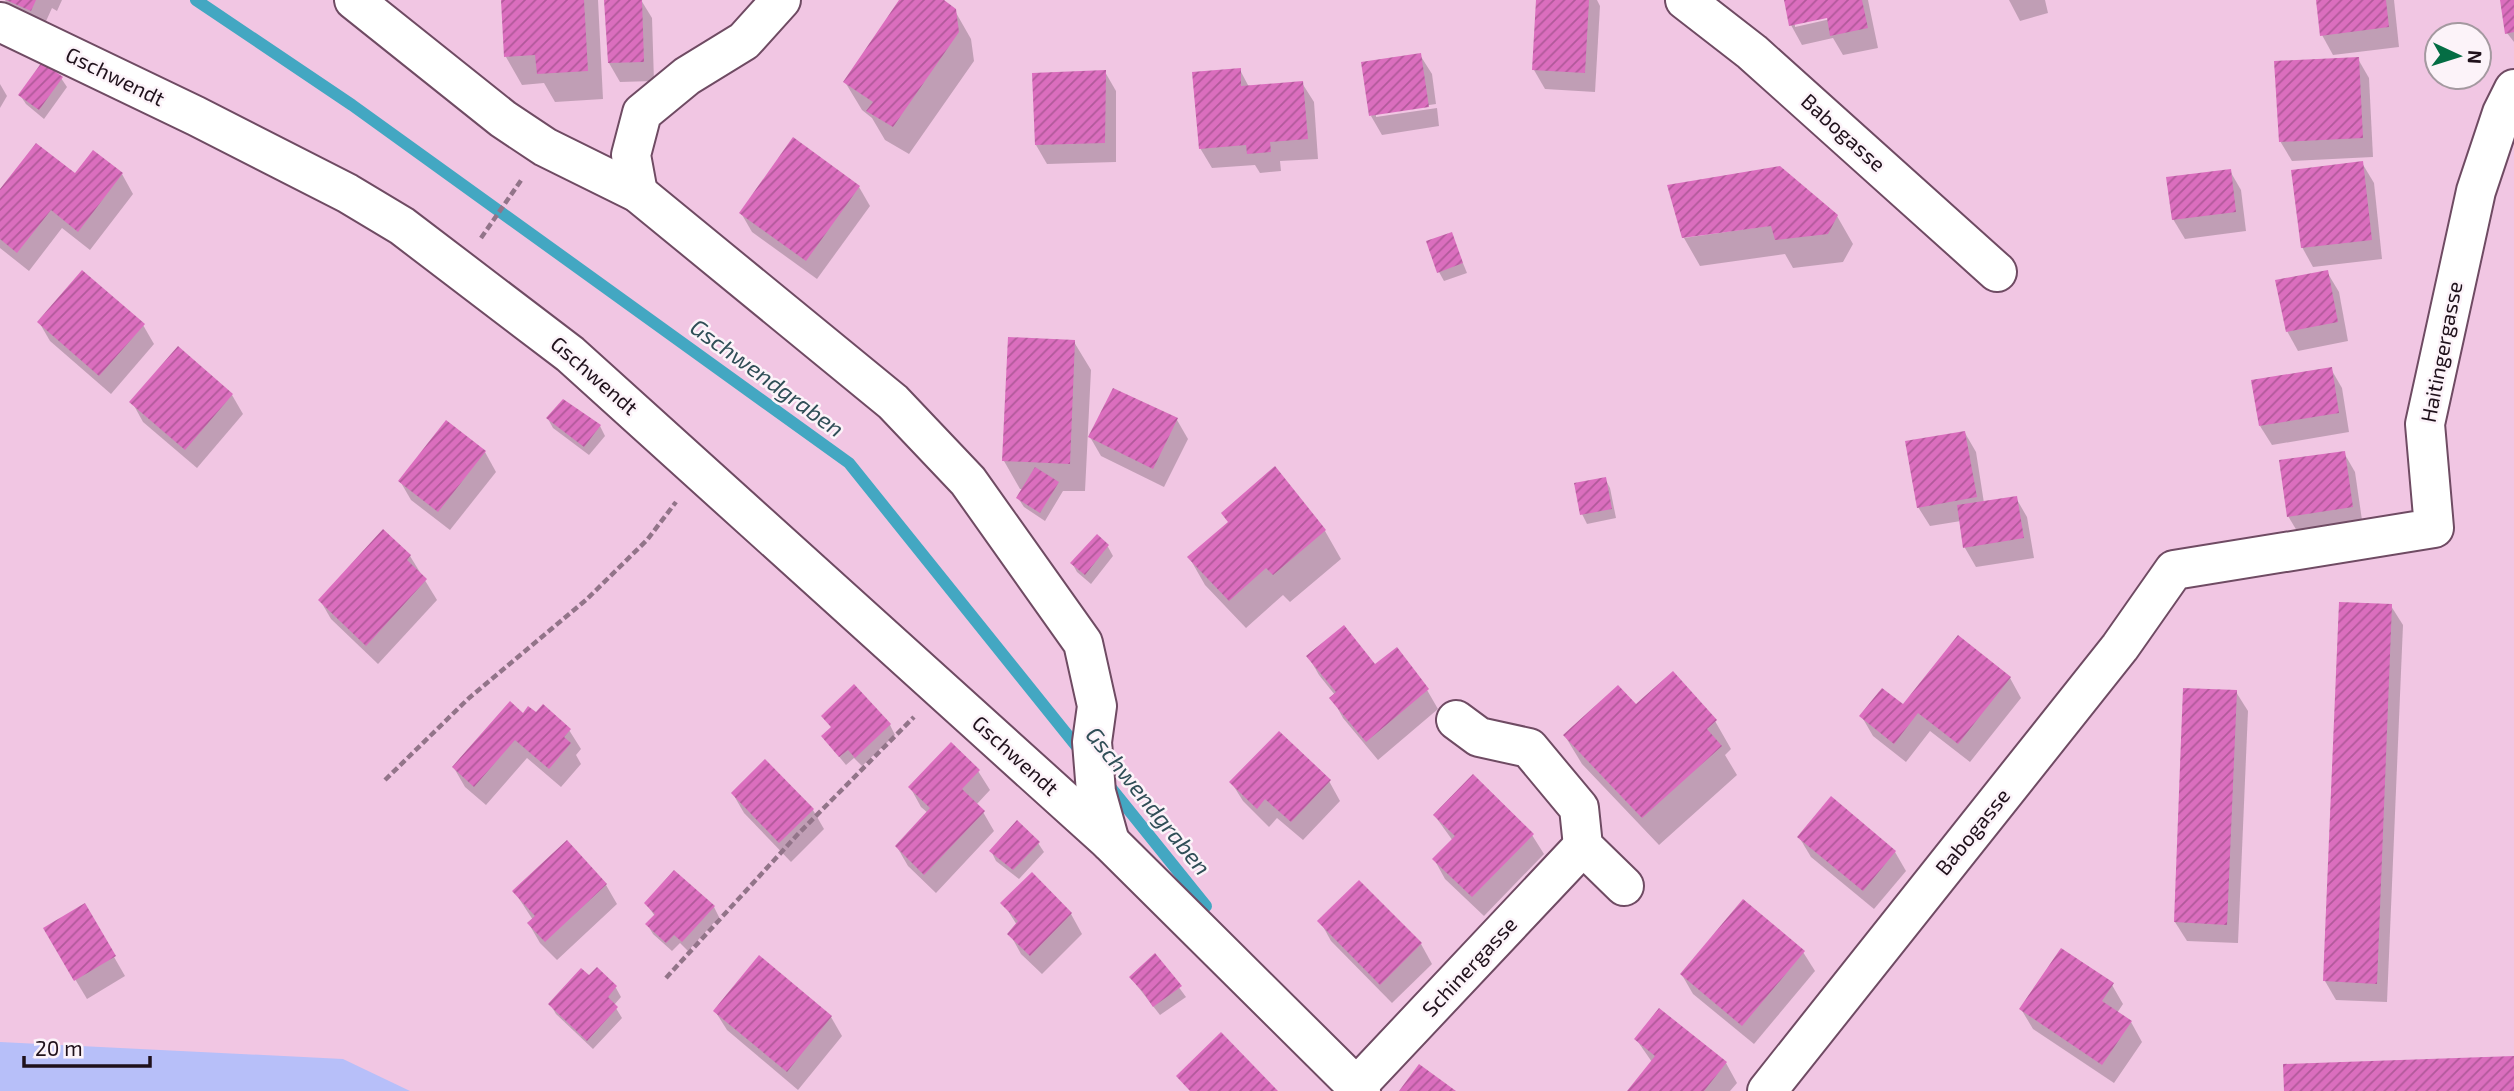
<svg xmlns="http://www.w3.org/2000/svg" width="2514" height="1091" viewBox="0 0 2514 1091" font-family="'Exo 2',sans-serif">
<defs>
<pattern id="building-hatch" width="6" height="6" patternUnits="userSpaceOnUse" patternTransform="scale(1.75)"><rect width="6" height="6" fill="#db6ebe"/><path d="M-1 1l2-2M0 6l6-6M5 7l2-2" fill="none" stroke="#b1599a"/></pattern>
</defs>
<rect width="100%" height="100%" fill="#f1c6e3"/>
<polygon fill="#b7bff9" points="0,1042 343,1059 410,1091 0,1091"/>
<g fill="#0003" fill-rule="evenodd">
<polygon points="5,0 62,0 57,11 52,8 42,30 16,18"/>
<polygon points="503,0 598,0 603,99 555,102 544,83 522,85 506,57"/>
<polygon points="641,0 652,18 654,81 620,82 609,63"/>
<polygon points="901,0 941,0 955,11 971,39 974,61 909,154 885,140 872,118 862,110 845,82"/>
<polygon points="1538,0 1597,0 1600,6 1595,92 1545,89 1534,70"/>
<path d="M1785 0H1868L1878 48 1843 55 1833 38 1802 45 1791 25ZM1835 14V18L1795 27V23Z"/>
<polygon points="2009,0 2045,0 2048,13 2020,21"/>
<polygon points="2318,0 2394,0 2399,47 2333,55 2322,35"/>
<polygon points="2502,0 2514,0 2514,42 2507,33"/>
<polygon points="1420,55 1432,74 1436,104 1376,113 1376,117 1437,108 1439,126 1382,135 1371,116"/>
<polygon points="2358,59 2369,78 2373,157 2292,161 2280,141"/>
<polygon points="1240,70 1249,87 1302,83 1314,102 1318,159 1280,161 1281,171 1260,173 1255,165 1212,168 1200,148"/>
<polygon points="1105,72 1116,91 1116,162 1047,164 1036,145 1034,74"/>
<polygon points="61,78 67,87 44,119 26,104 20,95"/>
<polygon points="0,84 7,96 0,108"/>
<polygon points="2362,163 2374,183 2382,259 2313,267 2302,247"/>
<polygon points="2230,171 2241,190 2246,231 2185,239 2173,219"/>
<polygon points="122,174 133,194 90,250 62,228 29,271 0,248 0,192 76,176"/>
<polygon points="859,187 870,206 817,279 752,232 741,213"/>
<polygon points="1837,216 1853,244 1843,262 1793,268 1785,254 1700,266 1684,238"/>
<polygon points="1451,234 1467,273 1444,281 1439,272"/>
<polygon points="2327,272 2339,292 2348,341 2298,351 2287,331"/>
<polygon points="39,322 143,325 154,344 111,394 50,341"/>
<polygon points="1074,342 1091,370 1085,491 1063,491 1045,521 1024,507 1018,498 1024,489 1020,489 1004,461"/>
<polygon points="2331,369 2342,388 2349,432 2272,445 2260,426"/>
<polygon points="232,395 243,414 197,468 143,422 132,402"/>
<polygon points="548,419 600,426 605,436 589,455 553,428"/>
<polygon points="1177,420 1188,439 1164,487 1101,456 1090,437"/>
<polygon points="1965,433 1976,452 1984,503 2016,498 2027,517 2034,558 1976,567 1965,548 1961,521 1930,526 1918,507"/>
<polygon points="485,452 496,472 450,530 411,500 400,481"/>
<polygon points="2344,453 2355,472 2363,527 2300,536 2288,516"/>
<polygon points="1275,469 1325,531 1341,559 1290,602 1283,595 1246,628 1205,585 1189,557 1229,523 1223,513"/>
<polygon points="1605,479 1610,488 1616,518 1587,524 1582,514"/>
<polygon points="1097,537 1108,547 1113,556 1091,584 1077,572 1072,563"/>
<polygon points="410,556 437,600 378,664 331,619 320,600"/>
<polygon points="2391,606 2403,625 2387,1002 2336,1000 2325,981"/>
<polygon points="1308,656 1375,666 1427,690 1438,709 1378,760 1343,718 1332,698 1335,695 1319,675"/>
<polygon points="2010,678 2021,698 1970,762 1930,731 1906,762 1873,736 1862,717"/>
<polygon points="854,687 890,725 895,735 862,766 854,758 846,765 823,737 832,728 823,716"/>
<polygon points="2236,692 2248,711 2238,943 2187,941 2175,922"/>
<polygon points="1636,706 1715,721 1731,749 1725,755 1737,775 1659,845 1582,764 1565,736"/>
<polygon points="523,715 569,730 581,749 576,755 581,764 561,787 527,758 486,805 465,787 454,768"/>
<polygon points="978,771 990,790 976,805 983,812 994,831 936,893 908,866 897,847 928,813 921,807 910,787"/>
<polygon points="1329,781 1340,801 1303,840 1277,818 1269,827 1243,801 1231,782"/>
<polygon points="733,794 813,810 824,829 791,862 744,813"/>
<polygon points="1435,816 1532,835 1544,854 1484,916 1445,879 1434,859 1453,841"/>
<polygon points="1799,837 1895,852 1906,871 1874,909 1811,857"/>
<polygon points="1038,843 1044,852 1019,879 996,861 991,851"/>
<polygon points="1032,874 1071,914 1082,934 1042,974 1021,954 1010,934 1017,925 1003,903"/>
<polygon points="1359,882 1421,944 1432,964 1392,1003 1331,941 1320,921"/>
<polygon points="606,885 617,904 557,960 540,943 529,924 533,920 514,891"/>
<polygon points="646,904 714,907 719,917 688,951 680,943 672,951 653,934 647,924 655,916"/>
<polygon points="84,905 125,976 87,999 45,929"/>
<polygon points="1803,952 1815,971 1754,1044 1693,994 1682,975"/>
<polygon points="1155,955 1186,997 1160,1015 1131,978"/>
<polygon points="589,978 616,988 621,997 614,1005 622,1018 593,1049 556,1014 550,1004"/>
<polygon points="2112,985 2123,1004 2117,1013 2131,1022 2142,1042 2114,1083 2033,1029 2021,1009"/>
<polygon points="715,1011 831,1017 842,1036 798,1090 727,1030"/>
<polygon points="1636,1039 1726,1063 1737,1083 1730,1091 1629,1091 1652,1062"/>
</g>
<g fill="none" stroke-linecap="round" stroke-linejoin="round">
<g stroke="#43a7c2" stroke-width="12">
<polyline points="196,0 352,105 849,463 1082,753"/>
<polyline points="1107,783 1206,906"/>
</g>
</g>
<g fill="url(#building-hatch)">
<polygon points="6,0 36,0 31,11"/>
<polygon points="501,0 584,0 588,71 537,74 535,55 504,57"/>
<polygon points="604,0 642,0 644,62 608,63"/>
<polygon points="899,0 944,0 956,9 959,32 893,127 866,111 873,102 843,82"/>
<polygon points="1536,0 1589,0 1585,73 1532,70"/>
<polygon points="1784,0 1862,0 1868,28 1830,36 1827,18 1789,26"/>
<polygon points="2316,0 2386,0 2389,27 2320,36"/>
<polygon points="2500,0 2514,0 2514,32 2505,34"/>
<polygon points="1421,53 1429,107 1369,116 1361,62"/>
<polygon points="2359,57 2363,138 2279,142 2274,61"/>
<polygon points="42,62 63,77 39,110 18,95"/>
<polygon points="1241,68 1241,86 1303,81 1308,139 1270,142 1271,152 1247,154 1246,145 1199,149 1192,72"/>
<polygon points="1106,70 1105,143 1035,145 1032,73"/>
<polygon points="793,137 860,186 806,261 739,213"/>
<polygon points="36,143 75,173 93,150 123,173 78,232 51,210 17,253 0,239 0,189"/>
<polygon points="2363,161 2372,240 2301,248 2291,170"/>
<polygon points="1780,166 1838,215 1828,234 1775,240 1771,226 1682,238 1667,185"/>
<polygon points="2231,169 2236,212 2172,220 2166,177"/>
<polygon points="1452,232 1463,263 1437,273 1426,241"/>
<polygon points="82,270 145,324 99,376 37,322"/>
<polygon points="2328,270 2338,322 2286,332 2275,280"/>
<polygon points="1008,337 1075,340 1070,464 1002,461"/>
<polygon points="178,346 233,394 185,450 129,402"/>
<polygon points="2332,367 2339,413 2259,426 2251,380"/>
<polygon points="1113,388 1178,418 1153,469 1088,437"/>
<polygon points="563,399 601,425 584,447 546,418"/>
<polygon points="446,420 486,451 438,512 398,481"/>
<polygon points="1965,431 1977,497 1917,508 1905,441"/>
<polygon points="2345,451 2353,507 2287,517 2279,460"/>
<polygon points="1275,466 1326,530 1273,575 1266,568 1229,601 1187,557 1228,522 1221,513"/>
<polygon points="1035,467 1059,482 1040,513 1016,498"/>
<polygon points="1606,477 1612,509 1580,515 1574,483"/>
<polygon points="2017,496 2024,538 1963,548 1957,505"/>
<polygon points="383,529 411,555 407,560 427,579 366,646 318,600"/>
<polygon points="1097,534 1109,545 1085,575 1070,563"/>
<polygon points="2339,602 2392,604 2377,984 2323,981"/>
<polygon points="1344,625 1375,664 1397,647 1429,689 1366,742 1329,698 1336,692 1306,656"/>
<polygon points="1958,635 2011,677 1958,744 1918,713 1894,744 1859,716 1882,688 1903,704"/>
<polygon points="1673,671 1717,720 1707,729 1722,746 1642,818 1563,735 1618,685 1636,704"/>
<polygon points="854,684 891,724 855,758 848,750 839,757 821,736 831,727 821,716"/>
<polygon points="2183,688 2237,690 2227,925 2174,922"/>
<polygon points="510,701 523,713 528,706 536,712 543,704 571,729 564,737 571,743 549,769 515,740 474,787 452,767"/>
<polygon points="1279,731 1331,780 1291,822 1265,799 1257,809 1229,782"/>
<polygon points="951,742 980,770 962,789 985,811 924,875 895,846 930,808 908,787"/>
<polygon points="765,759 814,809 779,843 731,793"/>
<polygon points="1473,774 1534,834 1472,897 1432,859 1455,836 1433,815"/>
<polygon points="1831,796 1896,851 1863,891 1797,837"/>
<polygon points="1017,820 1040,842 1013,870 989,851"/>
<polygon points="567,840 607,884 545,942 527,923 535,916 512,891"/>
<polygon points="674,870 715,906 682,942 674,935 666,943 645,924 655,914 644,903"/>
<polygon points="1032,872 1072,913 1030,956 1007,934 1018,921 1000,903"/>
<polygon points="1359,880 1422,943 1380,985 1317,921"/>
<polygon points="1743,899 1805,951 1742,1026 1680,974"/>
<polygon points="85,903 116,956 74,981 43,928"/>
<polygon points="2061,948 2114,983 2102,1001 2132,1021 2102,1065 2019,1009"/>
<polygon points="1155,953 1182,986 1153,1007 1143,992 1129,977"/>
<polygon points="759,955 832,1016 787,1072 713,1011"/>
<polygon points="597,967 617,986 608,997 618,1007 587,1041 548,1004 581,968 589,975"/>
<polygon points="1659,1008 1727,1062 1704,1091 1627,1091 1655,1056 1634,1039"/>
<polygon points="1221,1032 1278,1091 1190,1091 1176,1076"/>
<polygon points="2514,1056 2514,1091 2284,1091 2283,1064"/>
<polygon points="1419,1064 1456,1091 1399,1091"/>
</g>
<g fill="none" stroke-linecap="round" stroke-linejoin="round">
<g stroke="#6f4b63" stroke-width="42">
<g id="minor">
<polyline points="354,0 503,119 545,147 638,193 893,402 968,481 1083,643 1097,706 1092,742 1096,792 1110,842"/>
<polyline points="1685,0 1752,52 1997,272"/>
<polyline points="0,22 196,116 347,193 402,226 570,354 1110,842 1361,1091"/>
<polyline points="638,193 631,155 642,113 687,76 744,41 781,0"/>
<polyline points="1456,720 1479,737 1529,748 1579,808 1583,846 1624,886"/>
<polyline points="1356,1087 1583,846"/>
<polyline points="1767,1091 2120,647 2174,570 2434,528 2425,424 2476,191 2502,113 2514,89"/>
</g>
</g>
<g stroke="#927489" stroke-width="4.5" stroke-dasharray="7 3.5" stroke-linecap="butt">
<polyline points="481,238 522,179"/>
<polyline points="385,780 469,698 586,600 647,540 676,502"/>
<polyline points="666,978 798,834 914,717"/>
</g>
<use href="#minor" stroke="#fff" stroke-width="38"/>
</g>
<g text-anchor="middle" stroke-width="5" stroke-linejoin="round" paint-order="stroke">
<g font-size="21" fill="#1f111b" stroke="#fcf3f9">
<text transform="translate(115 77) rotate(26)" y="7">Gschwendt</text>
<text transform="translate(1843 133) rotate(42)" y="7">Babogasse</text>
<text transform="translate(2442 352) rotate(-79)" y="7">Haitingergasse</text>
<text transform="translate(594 376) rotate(41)" y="7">Gschwendt</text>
<text transform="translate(1015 756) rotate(42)" y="7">Gschwendt</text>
<text transform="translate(1973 832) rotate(-51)" y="7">Babogasse</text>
<text transform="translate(1470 967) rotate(-47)" y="7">Schinergasse</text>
</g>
<g font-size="23" font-style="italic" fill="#304e57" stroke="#fcf3f9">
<text transform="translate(767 378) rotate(36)" y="8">Gschwendgraben</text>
<text transform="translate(1148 801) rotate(51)" y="8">Gschwendgraben</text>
</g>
</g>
<g transform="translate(2458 56) rotate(94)"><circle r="33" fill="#fcf3f9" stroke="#a499a0" stroke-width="2"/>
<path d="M0-5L12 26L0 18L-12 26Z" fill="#046d44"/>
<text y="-10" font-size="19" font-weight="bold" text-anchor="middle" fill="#1f111b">N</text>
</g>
<path d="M24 1056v10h126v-10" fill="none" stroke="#1f111b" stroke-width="3.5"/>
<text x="35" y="1056" font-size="21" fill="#1f111b" stroke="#fcf3f9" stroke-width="5" paint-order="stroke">20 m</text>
</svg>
